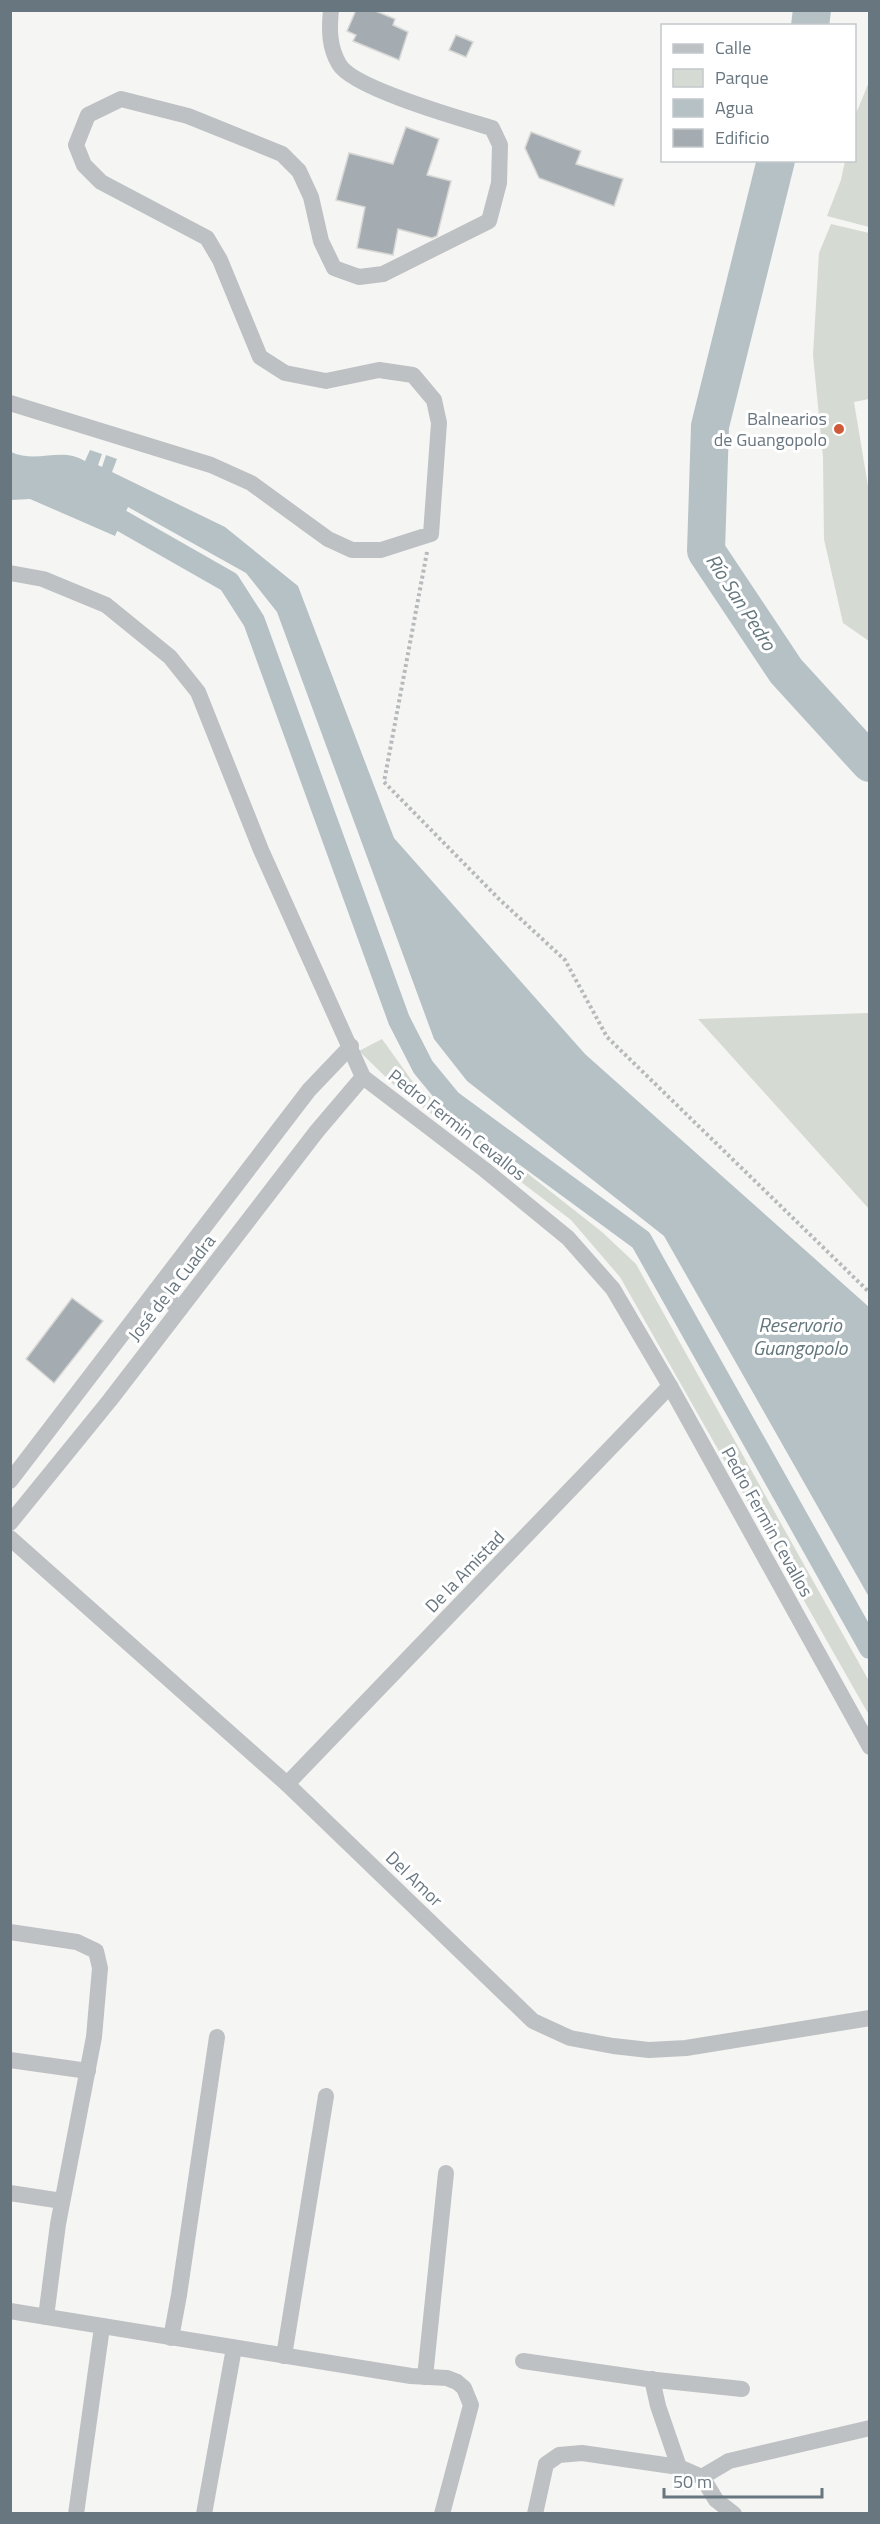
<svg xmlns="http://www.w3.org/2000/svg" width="880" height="2524" viewBox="0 0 880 2524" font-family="'Titillium Web',sans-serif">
<rect width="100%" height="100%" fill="#f5f5f3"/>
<g fill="#d5dad2">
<polygon points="869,82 870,227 869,227 827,216 841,180 845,161 854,160 855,116"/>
<polygon points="831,224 869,233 869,399 854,402 869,492 869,641 843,623 824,539 823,457 813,355 819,253"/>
<polygon points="869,1013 870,1013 869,1209 698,1019"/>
<polygon points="382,1039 415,1085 602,1232 636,1264 869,1681 869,1715 620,1277 571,1220 395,1086 359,1051"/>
</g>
<path fill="#b6c1c5" d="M90 450 102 454 98 465 102 467 106 455 117 459 112 472 225 527 298 586 394 838 585 1054 869 1307V1597L664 1236 467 1081 434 1039 277 612 246 573 128 507 115 536 30 499 11 500V452C38 464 61 446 85 461Z"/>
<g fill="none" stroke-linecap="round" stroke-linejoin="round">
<polyline stroke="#b6c1c5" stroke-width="22" points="122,521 229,582 254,621 399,1020 423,1067 451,1101 641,1240 870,1648"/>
<g stroke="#b6c1c5" stroke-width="38">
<polyline points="810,26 812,10"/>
<polyline points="776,160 710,426 706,551 786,671 870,763"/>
</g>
</g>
<g fill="#a5acb1" stroke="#d7d7d5" stroke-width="1.5">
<polygon points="356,10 373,10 395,19 393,25 408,32 399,60 353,41 356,35 347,31"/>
<polygon points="456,35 473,42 466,57 449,50"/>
<polygon points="406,127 439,139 427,175 451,181 437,236 432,238 398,229 393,255 357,248 365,207 336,200 349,153 393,164"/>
<polygon points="531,132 581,151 576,164 623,179 614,206 539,178 525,148"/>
<polygon points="72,1298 103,1321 54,1383 26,1359"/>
</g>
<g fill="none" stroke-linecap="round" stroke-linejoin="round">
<polyline stroke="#b7babc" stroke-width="4" stroke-dasharray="3 3" stroke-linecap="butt" points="427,552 384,782 499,899 565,960 607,1037 870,1293"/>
<g stroke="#bdc1c4" stroke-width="16">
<path d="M10 403 211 465 251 483 328 539 352 550H381L431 534 439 423 434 400 413 375 379 370 326 381 285 373 260 357 220 260 207 238 101 182 84 165 76 145 88 115 121 99 188 116 282 154 299 171 311 197 321 241 334 268 359 277 383 274 489 221 499 183 500 145 492 128C462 119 352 88 339 64 329 47 329 29 331 10"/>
<polyline points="10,573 43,579 106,605 170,657 198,692 261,850 363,1077 485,1170 568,1238 613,1289 670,1386 870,1747"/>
<polyline points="156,1290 180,1309"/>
<polyline points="10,1481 309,1090 351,1046"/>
<polyline points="10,1523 110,1400 317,1131 363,1077"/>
<polyline points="10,1538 287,1784 533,2021 570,2038 613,2046 649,2050 686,2048 870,2018"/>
<polyline points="287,1784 670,1386"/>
<polyline points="10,1932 77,1942 96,1951 100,1968 94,2037 58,2224 46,2317"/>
<polyline points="10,2060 88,2071"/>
<polyline points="10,2193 62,2201"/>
<polyline points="10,2311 411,2376 447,2378 457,2382 464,2388 471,2405 442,2514"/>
<polyline points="171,2338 179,2295 217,2037"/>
<polyline points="284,2356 326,2096"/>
<polyline points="523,2361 647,2379 742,2389"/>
<polyline points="425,2377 446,2173"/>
<polyline points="652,2379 658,2406 679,2467"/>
<polyline points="702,2477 729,2461 870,2428"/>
<polyline points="76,2514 102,2327"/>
<polyline points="204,2514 234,2348"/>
<polyline points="535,2514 546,2464 559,2455 582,2453 679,2467 702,2477 716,2500 734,2514"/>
</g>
</g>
<circle fill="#cf5939" stroke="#fff" stroke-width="2" cx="839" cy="429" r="6"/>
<g text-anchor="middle" stroke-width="6" stroke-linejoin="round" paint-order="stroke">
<g font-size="18" fill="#687680" stroke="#fff" text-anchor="end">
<text x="827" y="425">Balnearios<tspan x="827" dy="21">de Guangopolo</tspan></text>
</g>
<g font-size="18" fill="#687680" stroke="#fff">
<text transform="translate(457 1125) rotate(38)" y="6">Pedro Fermin Cevallos</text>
<text transform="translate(172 1288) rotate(-52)" y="6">José de la Cuadra</text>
<text transform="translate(767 1522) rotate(61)" y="6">Pedro Fermin Cevallos</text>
<text transform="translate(465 1572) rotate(-46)" y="6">De la Amistad</text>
<text transform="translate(414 1879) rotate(44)" y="6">Del Amor</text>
</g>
<g font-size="20" font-style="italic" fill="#63777d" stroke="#fff">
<text transform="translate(741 602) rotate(57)" y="7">Río San Pedro</text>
<text x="800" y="1332">Reservorio<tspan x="800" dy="23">Guangopolo</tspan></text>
</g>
</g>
<rect width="880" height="2524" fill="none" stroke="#687680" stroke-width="24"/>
<rect x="661" y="24" width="195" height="138" fill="#ffffff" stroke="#c3c8cc" stroke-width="1.5"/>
<rect x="673" y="44" width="30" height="9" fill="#bdc1c4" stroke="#c3c8cc" stroke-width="1.5"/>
<text x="715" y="54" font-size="18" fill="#687680">Calle</text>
<rect x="673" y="69" width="30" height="18" fill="#d5dad2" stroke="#c3c8cc" stroke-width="1.5"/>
<text x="715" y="84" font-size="18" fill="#687680">Parque</text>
<rect x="673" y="99" width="30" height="18" fill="#b6c1c5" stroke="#c3c8cc" stroke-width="1.5"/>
<text x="715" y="114" font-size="18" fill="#687680">Agua</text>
<rect x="673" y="129" width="30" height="18" fill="#a5acb1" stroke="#c3c8cc" stroke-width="1.5"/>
<text x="715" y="144" font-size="18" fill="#687680">Edificio</text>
<path d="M664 2488v9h158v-9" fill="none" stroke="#687680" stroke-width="3"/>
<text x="673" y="2488" font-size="18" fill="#687680" stroke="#ffffff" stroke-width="4.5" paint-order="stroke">50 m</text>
</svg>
